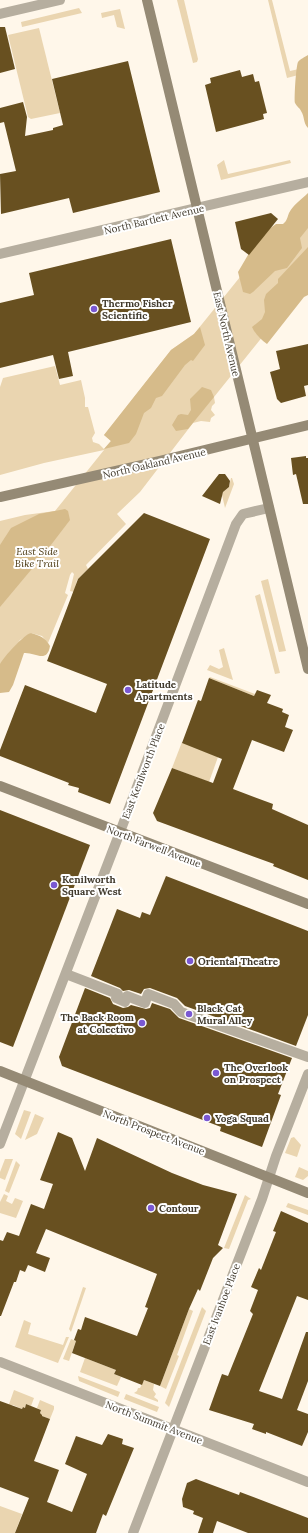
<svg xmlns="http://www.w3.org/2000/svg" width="308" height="1533" viewBox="0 0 308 1533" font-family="Lora,serif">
<rect width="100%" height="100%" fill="#fff7ea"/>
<g fill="#ead5b0">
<polygon points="177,0 184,0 198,59 197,62 193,63"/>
<polygon points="268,0 272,0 290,71 308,67 302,74 287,78"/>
<polygon points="79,8 82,13 22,27 21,22"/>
<polygon points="120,9 125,29 117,27 114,15 102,18 101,13"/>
<polygon points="39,28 60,113 31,119 28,117 8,35"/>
<polygon points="224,160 228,174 290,160 291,163 221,180 217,165"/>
<polygon points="308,200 308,280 214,397 215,403 212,406 211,410 215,415 211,418 210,422 201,421 193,423 140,492 117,514 126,524 86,565 88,569 77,580 74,592 70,591 74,574 72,572 70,575 65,593 68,595 48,643 42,636 31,633 20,640 0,665 0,521 25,515 55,511 104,450 44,463 0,475 0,387 3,378 55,366 60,385 81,380 85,398 85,407 88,407 95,433 92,438 93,442 99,444 104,449 111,441 104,435 171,350 194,334 240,277"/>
<polygon points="231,478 232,478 234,484 225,508 222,495 223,492 229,487"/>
<polygon points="268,579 286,651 279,652 261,581"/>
<polygon points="260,594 280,673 275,674 255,596"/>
<polygon points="224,648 233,680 207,670 210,665 219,669 223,667 219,650"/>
<polygon points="210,677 255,694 254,696 209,678"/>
<polygon points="182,742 218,757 209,782 172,768"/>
<polygon points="24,1110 31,1112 21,1139 15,1134"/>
<polygon points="35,1114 44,1118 37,1134 25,1140"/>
<polygon points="294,1137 301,1145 297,1157 285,1153 291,1138"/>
<polygon points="5,1159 13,1159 5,1180 0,1178 0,1172"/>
<polygon points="16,1161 20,1165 9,1193 5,1191"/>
<polygon points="299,1167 308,1171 308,1176 303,1180 295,1177"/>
<polygon points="4,1194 8,1196 6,1201 12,1204 15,1198 23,1201 16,1218 0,1213 0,1202"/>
<polygon points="245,1195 251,1199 248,1200 229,1249 224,1248"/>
<polygon points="288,1203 308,1210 308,1215 286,1207"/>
<polygon points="83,1287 86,1288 71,1332 69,1329"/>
<polygon points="202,1307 206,1311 169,1407 165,1403"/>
<polygon points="189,1309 193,1311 177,1355 179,1356 166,1389 160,1386"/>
<polygon points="24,1320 31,1323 28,1334 63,1345 66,1337 69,1337 58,1363 15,1347"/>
<polygon points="71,1339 76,1341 69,1361 63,1359"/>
<polygon points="85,1358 116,1370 114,1374 121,1377 117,1386 80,1372"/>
<polygon points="78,1376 120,1392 118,1397 79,1381"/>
<polygon points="144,1380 154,1384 153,1390 156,1394 154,1397 158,1400 158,1402 134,1393 137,1391 138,1388 140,1388"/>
<polygon points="14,1390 34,1398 31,1406 26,1404 25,1408 23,1407 22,1409 13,1405 8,1407"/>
<polygon points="126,1394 159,1407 157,1412 124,1399"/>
<polygon points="40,1400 54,1406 54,1409 50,1419 42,1416 42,1415 40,1413 41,1410 37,1408"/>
<polygon points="0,1506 22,1514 15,1533 0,1533"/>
</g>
<g fill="#d6bb8a">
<path d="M308 55V128C303 123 305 117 301 111 300 108 297 107 295 103 294 99 296 66 298 62 300 59 305 57 308 55Z"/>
<path d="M308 193V228L300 238 302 248 287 268 275 271 253 292 250 294 243 292 238 272 255 243 265 232 276 224H283C287 221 287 218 289 213 294 204 301 200 308 193Z"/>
<path d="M308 247V295L304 297 267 344C261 340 255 334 252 327L262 319 265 312 264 300 266 294 278 283V279Z"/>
<polygon points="200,327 205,345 193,361 191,360 185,365 162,396 156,398 151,408 144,413 136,434 129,443 104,449 111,441 104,435 171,350 194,334"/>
<polygon points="202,387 211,390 214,397 188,429 176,431 172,425 178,415 181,414 188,415 191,410 190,399"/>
<polygon points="65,509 68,511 70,520 41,558 0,607 0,545 11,528 39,514"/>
<path d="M31 633C40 636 45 637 50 646 47 664 35 652 24 653L13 685 9 692 0 693C0 686 0 670 0 664 4 657 23 635 31 633Z"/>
</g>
<g fill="#685020">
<polygon points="0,27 5,27 15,69 0,73"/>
<polygon points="128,61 160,192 73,213 69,198 1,214 0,174 16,171 4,122 0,123 0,108 23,102 27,117 25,136 53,130 53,128 63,125 52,79"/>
<polygon points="240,70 242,77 253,74 255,82 259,81 267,113 263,114 264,119 216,132 205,85 211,83 210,78"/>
<polygon points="271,213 278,219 249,255 241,249 235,222"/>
<polygon points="171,239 191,322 68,352 73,376 59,379 53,355 0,368 0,303 34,295 29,273"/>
<polygon points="308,344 308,385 304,386 306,396 281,403 277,399 270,372 280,369 276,351"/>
<polygon points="306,456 306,458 308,458 308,504 303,504 296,474 293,475 291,458"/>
<polygon points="219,474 225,474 230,481 229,487 223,492 220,504 202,496"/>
<polygon points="144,513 210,539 110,804 78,792 79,788 68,785 69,783 0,756 0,750 25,685 96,713 107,684 47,661 78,579"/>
<polygon points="209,678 254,696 257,690 271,695 267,703 283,709 282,712 289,715 285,727 293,730 284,752 252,740 233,789 273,804 272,809 308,825 308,880 273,866 274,864 157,821 153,813 172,768 213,783 222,759 182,743 198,700 201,701"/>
<polygon points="0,810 90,845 13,1047 0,1042"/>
<polygon points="166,876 308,931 308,1015 296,1046 185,1006 177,998 150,988 144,989 141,994 129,990 123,991 120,988 91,976 117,909 140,918 142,912 150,915"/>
<polygon points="85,988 110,998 113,1004 123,1008 128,1007 131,1005 146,1009 150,1008 152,1003 170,1009 179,1018 292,1058 278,1094 281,1095 262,1147 220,1131 221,1127 62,1066 59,1057"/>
<polygon points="58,1132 72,1138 85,1171 97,1138 172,1173 203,1185 237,1194 218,1245 223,1248 213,1258 200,1291 198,1289 189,1309 160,1386 144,1380 142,1385 114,1374 116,1370 72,1353 76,1341 74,1340 78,1329 81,1330 85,1317 137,1336 148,1308 145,1307 157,1274 46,1229 36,1253 50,1258 45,1272 28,1265 25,1272 20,1270 16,1282 14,1282 1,1316 0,1316 0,1240 3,1241 7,1232 19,1236 31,1204 44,1209 53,1184 40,1180"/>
<polygon points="281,1211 308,1223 308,1300 297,1296 259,1391 282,1399 306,1332 308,1332 308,1381 297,1410 308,1414 308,1432 302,1446 266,1432 266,1434 252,1429 254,1424 209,1410 222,1374 228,1376 253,1314 250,1311 258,1290 251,1287 259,1268 261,1270 276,1232 273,1231"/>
<polygon points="0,1401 22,1409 23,1407 25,1408 26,1404 41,1410 40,1413 42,1415 42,1416 50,1419 34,1461 59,1470 47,1502 72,1512 87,1474 65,1464 76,1436 102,1445 108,1434 123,1439 122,1444 134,1448 106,1516 103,1514 96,1533 15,1533 29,1498 0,1487"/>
<polygon points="196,1479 239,1495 240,1492 308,1518 308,1533 248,1533 217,1521 213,1533 198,1533 203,1518 193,1514 194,1511 183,1507 182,1499 187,1483"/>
</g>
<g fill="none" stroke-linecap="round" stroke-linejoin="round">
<g stroke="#b6ae9f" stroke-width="10">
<polyline points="0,14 60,0"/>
<polyline points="0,254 308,182"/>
<polyline points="66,974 118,994 116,998 125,1002"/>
<polyline points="127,996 145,1003 148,994 174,1004 181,1012 308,1057"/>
<polyline points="0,1144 120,832 236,524 243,514 269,508"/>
<polyline points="0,1362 308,1482"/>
<polyline points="133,1533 262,1199 276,1156 308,1074"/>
</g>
<g stroke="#958a75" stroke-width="10">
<polyline points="147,0 308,669"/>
<polyline points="0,497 160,461 308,425"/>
<polyline points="0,786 308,904"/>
<polyline points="0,1071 308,1193"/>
</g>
</g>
<g fill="#7a58d2" stroke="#fff" stroke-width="1.5">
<circle cx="94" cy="309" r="4"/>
<circle cx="128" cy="690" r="4"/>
<circle cx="54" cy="885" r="4"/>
<circle cx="190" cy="961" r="4"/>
<circle cx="189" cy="1014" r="4"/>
<circle cx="142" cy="1023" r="4"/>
<circle cx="216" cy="1073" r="4"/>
<circle cx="207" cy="1118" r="4"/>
<circle cx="151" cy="1208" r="4"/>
</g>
<g text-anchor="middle" stroke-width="4" stroke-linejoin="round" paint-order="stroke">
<g font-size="10" fill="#413a2d" stroke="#fff">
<text transform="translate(154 219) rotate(-13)" y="4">North Bartlett Avenue</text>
<text transform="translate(227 334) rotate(77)" y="4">East North Avenue</text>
<text transform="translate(154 463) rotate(-13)" y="4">North Oakland Avenue</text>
<text transform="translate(143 771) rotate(-69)" y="4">East Kenilworth Place</text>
<text transform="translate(154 846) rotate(21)" y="4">North Farwell Avenue</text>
<text transform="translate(154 1132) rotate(21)" y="4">North Prospect Avenue</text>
<text transform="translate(221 1304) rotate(-69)" y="4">East Ivanhoe Place</text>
<text transform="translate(154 1422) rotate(21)" y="4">North Summit Avenue</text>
</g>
<g font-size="10" font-weight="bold" fill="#413a2d" stroke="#fff" text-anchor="start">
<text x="102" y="307">Thermo Fisher<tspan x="102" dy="12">Scientific</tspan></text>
<text x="136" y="688">Latitude<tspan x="136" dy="12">Apartments</tspan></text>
<text x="62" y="883">Kenilworth<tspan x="62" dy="12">Square West</tspan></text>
<text x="198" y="965">Oriental Theatre</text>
<text x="197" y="1012">Black Cat<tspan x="197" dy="12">Mural Alley</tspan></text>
<text x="134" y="1021" text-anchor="end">The Back Room<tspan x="134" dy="12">at Colectivo</tspan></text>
<text x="224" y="1071">The Overlook<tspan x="224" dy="12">on Prospect</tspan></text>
<text x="215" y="1122">Yoga Squad</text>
<text x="159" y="1212">Contour</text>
</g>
<g font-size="10" font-style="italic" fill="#49360e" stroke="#fff">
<text x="37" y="555">East Side<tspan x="37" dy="12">Bike Trail</tspan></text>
</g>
</g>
</svg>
